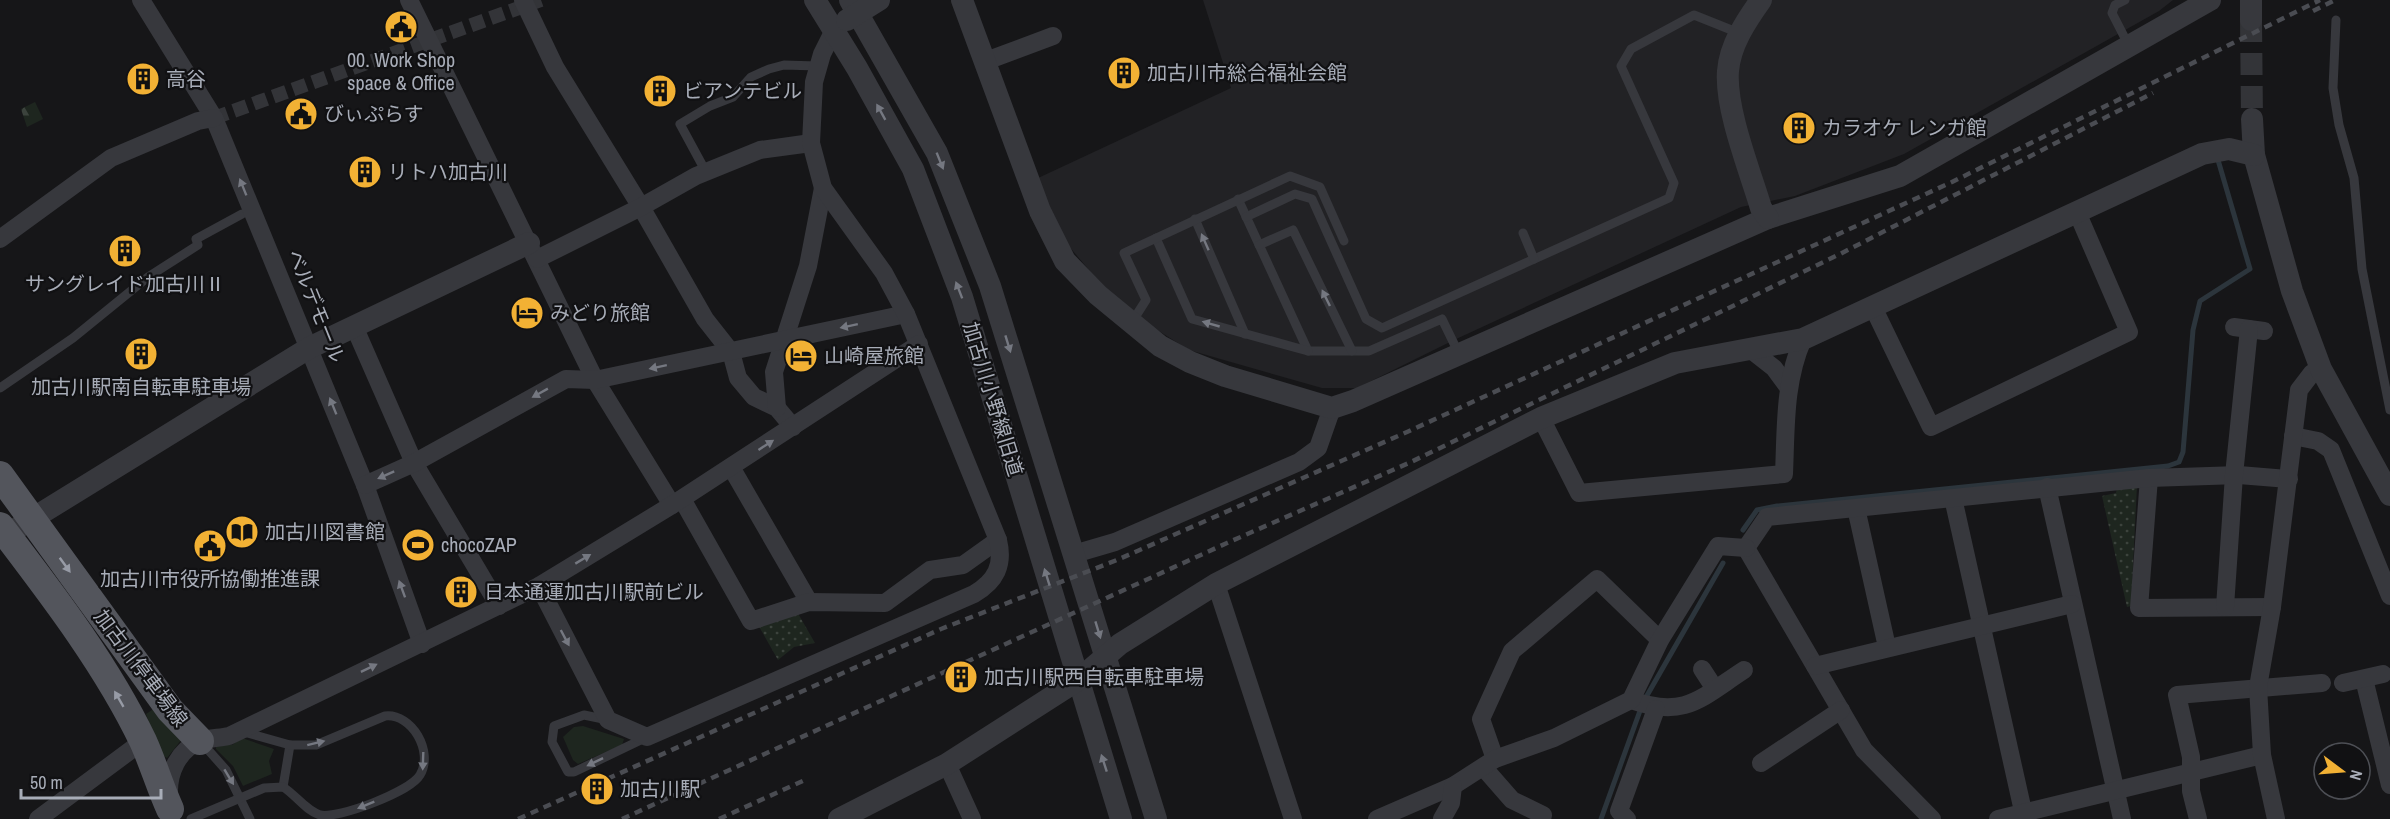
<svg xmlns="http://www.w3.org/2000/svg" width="2390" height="819" viewBox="0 0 2390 819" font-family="'Archivo Narrow','Noto Sans JP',sans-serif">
<defs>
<pattern id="forest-firs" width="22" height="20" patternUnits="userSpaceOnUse" patternTransform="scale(1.5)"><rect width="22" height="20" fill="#1e261f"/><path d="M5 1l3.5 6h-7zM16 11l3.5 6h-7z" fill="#3c433d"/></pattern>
<pattern id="park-dots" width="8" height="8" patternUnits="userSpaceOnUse" patternTransform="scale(1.5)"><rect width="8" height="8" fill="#1e261f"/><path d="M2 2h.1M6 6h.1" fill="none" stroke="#3c433d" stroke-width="1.8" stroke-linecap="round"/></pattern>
</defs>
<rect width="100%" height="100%" fill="#161618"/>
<polygon fill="#222225" points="1203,0 2173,0 2159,11 1904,154 1795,196 1741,207 1454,340 1357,388 1322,388 1189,350 1119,306 1068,245 1036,179 1231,88"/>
<g fill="#1e261f">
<polygon points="155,708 182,739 167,758 160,754 146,714"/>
<polygon points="583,726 624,739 622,745 578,764 573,760 563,737 574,727"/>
<polygon points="242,738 274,749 269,761 272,774 243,786 233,766 216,749 216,744 232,745"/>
</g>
<polygon fill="url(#forest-firs)" points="35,102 43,119 27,127 21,109"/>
<g fill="url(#park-dots)">
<polygon points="2137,485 2131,606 2127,607 2102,496 2116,493 2117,487"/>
<polygon points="796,610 815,643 794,647 778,660 757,623"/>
</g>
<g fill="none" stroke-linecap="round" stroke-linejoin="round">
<g stroke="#2c353c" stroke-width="5">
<polyline points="1743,530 1757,510 1777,506 2168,466 2179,462 2183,452 2193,330 2200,301 2250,269 2218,160"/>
<polyline points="1645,699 1723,563"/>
<polyline points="1601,819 1641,708"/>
</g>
<polyline stroke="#333438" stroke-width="14" stroke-dasharray="14 7" stroke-linecap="butt" points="214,118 541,0"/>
<polyline stroke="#333438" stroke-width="22" stroke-dasharray="22 11" stroke-linecap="butt" points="2251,20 2252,119"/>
<g stroke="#37383d" stroke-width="9">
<polyline points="2125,0 2115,5 2112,13 2129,46"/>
<polyline points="2336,20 2333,88 2339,125 2354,178 2362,269 2390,410"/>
<polyline points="706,172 680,124 710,106 733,97 751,77 769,69 784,65 817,66"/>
<polyline points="1238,199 1308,351 1369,351 1442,319 1459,354"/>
<polyline points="1246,217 1295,194 1312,199 1366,319 1382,328 1669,198 1674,183 1621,66 1631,49 1694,15 1739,33"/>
<polyline points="1195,219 1245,334"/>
<polyline points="1523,233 1534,259"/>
<polyline points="1156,238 1192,319 1308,351"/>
<polyline points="1259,245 1293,230 1352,351"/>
<polyline points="1132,322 1146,300 1124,253 1290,176 1320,187 1344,241"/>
<polyline points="0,388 73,338 148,277 198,245 196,239 242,214"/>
<polyline points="608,720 584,715 554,726 552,742 568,772 574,772 645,738"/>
<polyline points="202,743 226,770 250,819"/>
<polyline points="283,787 290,745"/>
<path d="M191 819 264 788 283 787C296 795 305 810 320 815 338 819 410 792 420 775 434 752 412 713 385 716L316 745H290L244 732"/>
</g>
<g stroke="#37383d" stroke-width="18">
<polyline points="141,0 214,118 365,485 422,644"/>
<polyline points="409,0 595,380 672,505"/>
<polyline points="523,0 555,67 641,207 705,319 731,352 738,378 754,397 777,408 793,427"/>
<polyline points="986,61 1053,36"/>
<polyline points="0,239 111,158 198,121 214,118"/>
<polyline points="537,259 641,207 696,176 760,150 811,143"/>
<polyline points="1873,307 1931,427 2129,332 2077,212"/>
<polyline points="354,326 414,463 499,606"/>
<polyline points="2234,327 2264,331"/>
<polyline points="1751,350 1774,368 1788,387"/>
<polyline points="777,408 774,372 808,266 823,188"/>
<path d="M1541 418 1579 493 1784 474C1786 428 1784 382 1803 339"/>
<polyline points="2293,436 2318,441 2331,450 2390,596"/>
<polyline points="731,467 809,602"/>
<polyline points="2149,478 2139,608 2272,607"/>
<polyline points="365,485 414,463 566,379 595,380 906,314"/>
<polyline points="2047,487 2122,819"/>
<polyline points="1953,498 2023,811"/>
<polyline points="682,499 751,621 809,602 885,603 930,570 963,565 998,540"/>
<polyline points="1856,508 1887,647"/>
<polyline points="1746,548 1767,517 2149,478 2239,475 2289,479"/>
<polyline points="1746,548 1864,750 1932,819"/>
<polyline points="1074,554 1115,542 1299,462 1318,448 1332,408"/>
<polyline points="1216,584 1293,819"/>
<path d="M539 586 608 720 647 737 974 594C996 581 1004 565 998 540L906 314 884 273 823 188 811 143 814 82 822 54 834 30"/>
<polyline points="2225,607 2234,475 2249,329"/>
<polyline points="1815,666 2072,604"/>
<polyline points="1702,669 1715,689"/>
<polyline points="2364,679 2390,785"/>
<polyline points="2343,683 2383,674"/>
<path d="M1631 700C1685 719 1701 698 1744 670"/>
<polyline points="1495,759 1481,719 1512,651 1597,579 1660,640"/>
<polyline points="1761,763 1841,710"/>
<polyline points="947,764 972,819"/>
<polyline points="1484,768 1512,800 1543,815 1542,819"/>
<path d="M169 795C168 773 178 750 200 741 209 738 220 738 229 736L539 586 672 505 919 344"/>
<polyline points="38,819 143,741"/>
<polyline points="1377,819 1453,786 1495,759 1554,738 1631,700 1660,640 1718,546 1746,548"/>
<polyline points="1442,819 1451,803 1453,786"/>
<polyline points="1627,819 1619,811 1656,709"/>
<polyline points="1998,819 2262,755"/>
<polyline points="2198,819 2191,791 2191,757 2177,695 2322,683"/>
<polyline points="2276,819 2262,755 2258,687 2272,607 2299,390 2312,373 2321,369"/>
</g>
<g stroke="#37383d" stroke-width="22">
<polyline points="815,0 857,68 913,169 962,297 1121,819"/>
<polyline points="850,0 937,153 990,286 1156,819"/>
<polyline points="962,0 1040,211 1065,261 1098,295 1160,346 1190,362 1225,376 1332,408 1353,401 1768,218 1900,176 2210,0"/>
<path d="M1761 0C1746 21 1730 45 1728 71 1725 109 1750 171 1761 208L1768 218"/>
<polyline points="847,20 879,0"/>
<polyline points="2251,20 2251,0"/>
<polyline points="2252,119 2254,155 2292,291 2321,369 2390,495"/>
<polyline points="6,535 309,348 529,243"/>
<polyline points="839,819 947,764 1078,680 1120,644 1216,584 1541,418 1675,363 1803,339 2202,154 2229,149 2254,155"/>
</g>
<g stroke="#53555c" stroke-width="28">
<polyline points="0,475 170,710 200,741"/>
<path d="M0 526C51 593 106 664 143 741 153 763 160 787 170 809"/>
</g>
<g stroke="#4a4c52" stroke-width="4.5" stroke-dasharray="8 6" stroke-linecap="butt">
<polyline points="2313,11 2335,0"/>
<polyline points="518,819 941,629 1117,560 1407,432 1952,182 2320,0"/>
<polyline points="622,819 1227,543 1411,462 1840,254 2153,93"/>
<polyline points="719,819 807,779"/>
</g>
</g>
<defs><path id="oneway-solid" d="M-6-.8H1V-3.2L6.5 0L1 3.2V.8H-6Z" transform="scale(1.5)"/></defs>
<g fill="#757881">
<use href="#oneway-solid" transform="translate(881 112) rotate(-119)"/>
<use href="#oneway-solid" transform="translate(940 161) rotate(68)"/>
<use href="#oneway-solid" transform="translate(243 187) rotate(-112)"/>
<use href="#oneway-solid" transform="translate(1205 242) rotate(-114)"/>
<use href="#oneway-solid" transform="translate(959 290) rotate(-111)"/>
<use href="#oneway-solid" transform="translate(1326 298) rotate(-116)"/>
<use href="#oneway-solid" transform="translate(1211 324) rotate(-164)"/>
<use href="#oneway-solid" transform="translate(849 326) rotate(168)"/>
<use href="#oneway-solid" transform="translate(1008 344) rotate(73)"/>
<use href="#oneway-solid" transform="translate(658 367) rotate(168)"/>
<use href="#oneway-solid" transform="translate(540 393) rotate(151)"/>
<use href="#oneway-solid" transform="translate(333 406) rotate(-112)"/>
<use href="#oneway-solid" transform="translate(766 445) rotate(-33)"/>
<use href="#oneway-solid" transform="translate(386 475) rotate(156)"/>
<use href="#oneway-solid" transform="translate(583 559) rotate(-31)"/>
<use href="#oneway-solid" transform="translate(1047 577) rotate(-107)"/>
<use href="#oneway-solid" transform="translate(402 589) rotate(-110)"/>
<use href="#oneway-solid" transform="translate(1098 630) rotate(73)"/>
<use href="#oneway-solid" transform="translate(565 638) rotate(62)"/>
<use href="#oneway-solid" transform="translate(369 668) rotate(-26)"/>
<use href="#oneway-solid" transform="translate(316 743) rotate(-14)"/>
<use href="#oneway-solid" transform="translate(423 761) rotate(92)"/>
<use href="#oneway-solid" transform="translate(595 762) rotate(154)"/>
<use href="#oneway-solid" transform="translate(1104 763) rotate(-108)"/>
<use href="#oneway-solid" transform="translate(229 777) rotate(59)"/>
<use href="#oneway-solid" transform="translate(366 805) rotate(158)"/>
</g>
<g fill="#979ba6">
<use href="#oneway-solid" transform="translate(65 565) rotate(54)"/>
<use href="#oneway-solid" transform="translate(119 699) rotate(-120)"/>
</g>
<defs>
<g id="civic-disc" transform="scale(1.725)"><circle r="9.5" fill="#f2b134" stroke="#111113"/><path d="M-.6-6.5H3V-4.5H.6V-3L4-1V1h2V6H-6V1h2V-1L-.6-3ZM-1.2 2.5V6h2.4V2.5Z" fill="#111"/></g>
<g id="building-disc" transform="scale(1.725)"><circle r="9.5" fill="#f2b134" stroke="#111113"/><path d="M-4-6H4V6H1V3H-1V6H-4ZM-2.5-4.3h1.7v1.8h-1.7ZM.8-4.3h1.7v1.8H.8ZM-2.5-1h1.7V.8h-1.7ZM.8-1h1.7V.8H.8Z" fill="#111"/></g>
<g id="hotel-disc" transform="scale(1.725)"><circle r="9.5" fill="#f2b134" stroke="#111113"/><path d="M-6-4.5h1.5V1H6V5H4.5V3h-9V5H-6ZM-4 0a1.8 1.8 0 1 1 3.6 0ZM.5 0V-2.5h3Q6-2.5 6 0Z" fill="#111"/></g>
<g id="library-disc" transform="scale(1.725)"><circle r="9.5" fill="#f2b134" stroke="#111113"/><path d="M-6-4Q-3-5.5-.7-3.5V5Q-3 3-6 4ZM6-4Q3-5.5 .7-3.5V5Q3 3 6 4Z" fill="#111"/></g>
<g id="stadium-disc" transform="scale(1.725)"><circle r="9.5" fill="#f2b134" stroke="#111113"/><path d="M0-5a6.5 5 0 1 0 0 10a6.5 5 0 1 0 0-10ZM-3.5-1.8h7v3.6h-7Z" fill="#111"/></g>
</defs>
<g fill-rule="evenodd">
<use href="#civic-disc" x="401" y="27"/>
<use href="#building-disc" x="1124" y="73"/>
<use href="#building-disc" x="143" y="79"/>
<use href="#building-disc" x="660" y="91"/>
<use href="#civic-disc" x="301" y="114"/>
<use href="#building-disc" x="1799" y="128"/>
<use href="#building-disc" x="365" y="172"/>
<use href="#building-disc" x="125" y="251"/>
<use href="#hotel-disc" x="527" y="313"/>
<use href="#building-disc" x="141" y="354"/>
<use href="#hotel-disc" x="801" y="356"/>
<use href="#library-disc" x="242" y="532"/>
<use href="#stadium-disc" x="418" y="545"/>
<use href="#civic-disc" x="210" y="546"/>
<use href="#building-disc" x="461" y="592"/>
<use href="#building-disc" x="961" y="677"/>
<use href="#building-disc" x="597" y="789"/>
</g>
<g text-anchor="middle" stroke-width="4.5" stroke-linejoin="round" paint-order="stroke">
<g font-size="20" fill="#a8adb8" stroke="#111113" text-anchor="start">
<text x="401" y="67" text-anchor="middle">00. Work Shop<tspan x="401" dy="23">space &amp; Office</tspan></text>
<text x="1147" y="80">加古川市総合福祉会館</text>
<text x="166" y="86">高谷</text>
<text x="683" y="98">ビアンテビル</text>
<text x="324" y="121">びぃぷらす</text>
<text x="1822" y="135">カラオケ レンガ館</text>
<text x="388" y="179">リトハ加古川</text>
<text x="125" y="291" text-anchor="middle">サングレイド加古川Ⅱ</text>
<text x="550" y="320">みどり旅館</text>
<text x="824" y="363">山崎屋旅館</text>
<text x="141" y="394" text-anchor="middle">加古川駅南自転車駐車場</text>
<text x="265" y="539">加古川図書館</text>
<text x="441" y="552">chocoZAP</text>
<text x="210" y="586" text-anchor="middle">加古川市役所協働推進課</text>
<text x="484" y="599">日本通運加古川駅前ビル</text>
<text x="984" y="684">加古川駅西自転車駐車場</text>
<text x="620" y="796">加古川駅</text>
</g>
<g font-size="20" fill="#a8adb8" stroke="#111113">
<text transform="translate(316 306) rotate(68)" y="7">ベルデモール</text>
<text transform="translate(993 399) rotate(73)" y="7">加古川小野線旧道</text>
<text transform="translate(141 668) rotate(53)" y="7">加古川停車場線</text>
</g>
</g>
<g transform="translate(2342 771) rotate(106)"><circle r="28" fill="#111113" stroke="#4d4f55" stroke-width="1.5"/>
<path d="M0-4.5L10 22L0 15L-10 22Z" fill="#f2b134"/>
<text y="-9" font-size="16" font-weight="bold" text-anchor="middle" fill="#a8adb8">N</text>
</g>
<path d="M21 789v9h140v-9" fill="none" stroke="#a8adb8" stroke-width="3"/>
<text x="30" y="789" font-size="18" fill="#a8adb8" stroke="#111113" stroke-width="4.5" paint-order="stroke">50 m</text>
</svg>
